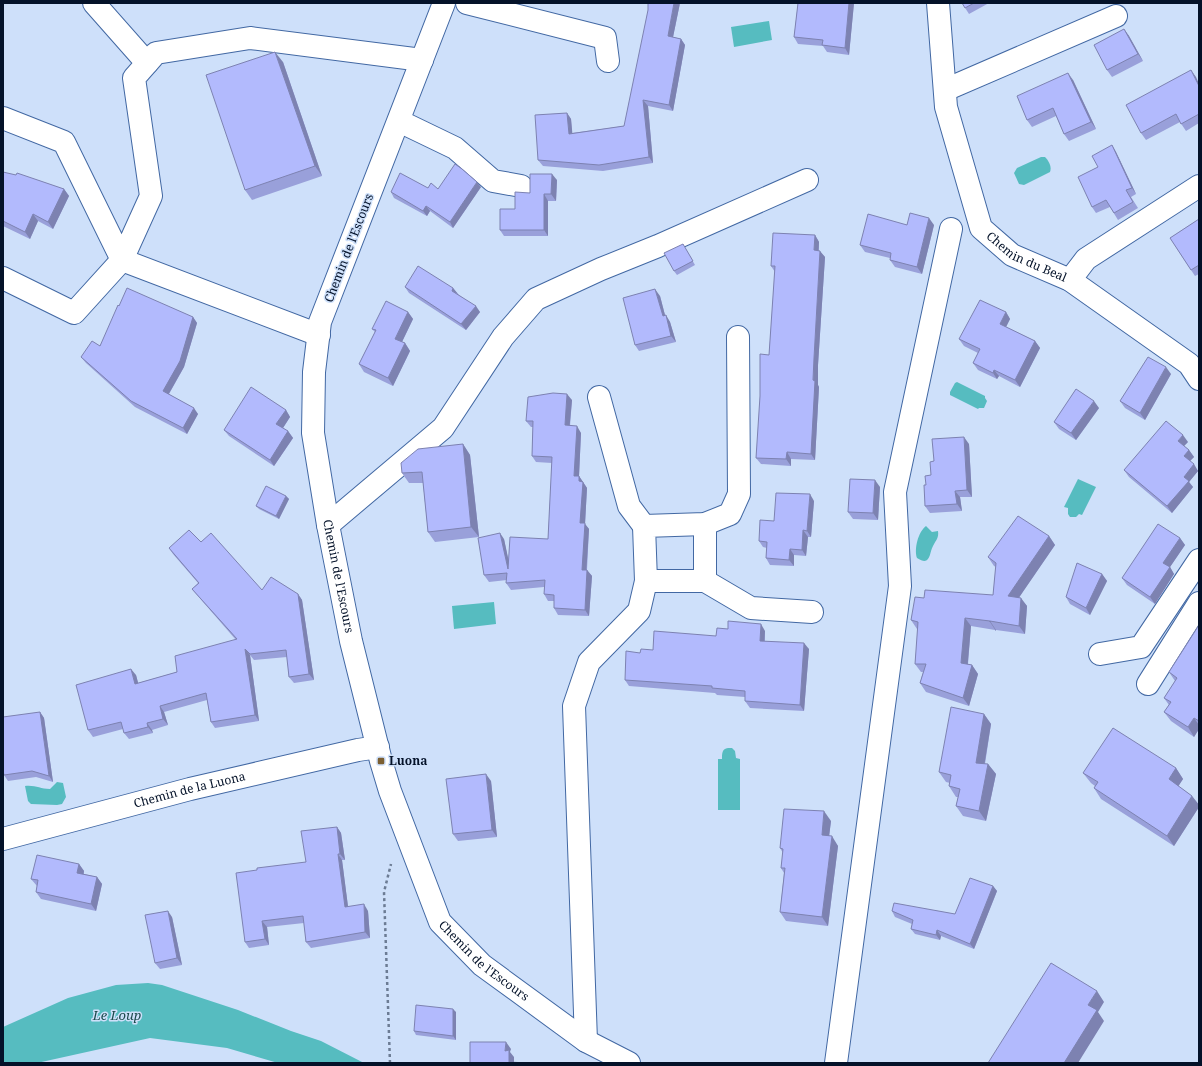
<svg xmlns="http://www.w3.org/2000/svg" width="1202" height="1066" viewBox="0 0 1202 1066" font-family="'Noto Serif',serif">
<rect width="100%" height="100%" fill="#cee0fa"/>
<g fill="#56bcc0">
<polygon points="769,21 772,40 734,47 731,27"/>
<path d="M1041 157H1045C1049 161 1052 167 1050 172L1024 185 1019 184 1014 173 1017 168Z"/>
<polygon points="957,382 985,396 985,398 987,401 984,408 979,408 978,409 950,395 950,392 955,383"/>
<polygon points="1078,479 1096,487 1082,515 1079,514 1076,517 1070,517 1068,514 1068,508 1064,507"/>
<path d="M926 526 932 532 938 531C939 538 936 540 933 546 929 553 931 567 917 558 914 549 918 532 926 526Z"/>
<polygon points="494,602 496,624 454,629 452,606"/>
<path d="M728 748H732L735 751 736 758 740 759V810H718V759H722C722 753 722 749 728 748Z"/>
<path d="M57 782 63 783 66 797 62 804 57 805 31 804 28 801 25 786C36 785 40 789 50 789Z"/>
<polygon points="148,983 162,985 238,1010 291,1031 321,1041 364,1063 278,1063 227,1048 150,1038 37,1063 3,1063 3,1027 68,998 116,985"/>
</g>
<g fill="none" stroke-linecap="round" stroke-linejoin="round">
<g stroke="#4268a3" stroke-width="24">
<g id="minor">
<polyline points="94,3 147,63"/>
<path id="s1" d="M444 3 320 322 314 372 313 433 328 525 351 641 381 761 390 791 440 922 482 965 586 1041 629 1063"/>
<polyline points="467,3 605,38 608,61"/>
<path id="s2" d="M938 3 946 107 981 228 1012 255 1070 280 1189 364 1199 379"/>
<polyline points="945,90 1116,16"/>
<polyline points="3,118 64,142 122,260 151,196 134,78 156,53 250,38 422,60"/>
<polyline points="399,121 455,148 493,181 521,186"/>
<polyline points="3,278 74,313 122,260 319,335"/>
<polyline points="1070,280 1086,259 1199,186"/>
<polyline points="599,397 629,506 644,526"/>
<polyline points="705,524 705,581 751,608 812,612"/>
<polyline points="328,525 443,428 503,337 536,299 601,269 658,246 807,180"/>
<polyline points="646,581 705,581"/>
<polyline points="1100,654 1141,647 1199,560"/>
<polyline points="1148,684 1199,603"/>
<path id="s3" d="M3 839 190 789 358 750 378 747"/>
<polyline points="586,1041 574,706 589,662 639,611 646,581 644,526 705,524 730,514 739,494 738,337"/>
<polyline points="836,1063 900,586 895,492 951,229"/>
</g>
</g>
<polyline stroke="#6c7c94" stroke-width="2.5" stroke-dasharray="3 3" stroke-linecap="butt" points="390,1063 384,892 391,864"/>
<use href="#minor" stroke="#fff" stroke-width="22"/>
</g>
<g fill="#99a0da">
<polygon points="680,3 673,37 681,39 685,45 673,111 648,106 653,163 603,171 543,166 538,160 567,113 571,119 572,133 624,126"/>
<polygon points="798,3 854,3 849,55 827,52 823,46 798,44 794,37"/>
<polygon points="962,3 989,3 969,14"/>
<polygon points="1124,29 1129,36 1143,61 1112,77 1107,70"/>
<polygon points="283,62 322,176 252,200 245,190"/>
<polygon points="1191,70 1199,84 1199,123 1186,131 1180,122 1146,140 1141,133"/>
<polygon points="1073,80 1096,129 1069,141 1064,134 1056,116 1032,127 1027,120"/>
<polygon points="1112,145 1116,152 1136,194 1131,197 1138,208 1118,220 1110,207 1096,213 1092,207 1098,167"/>
<polygon points="3,172 64,189 69,196 53,229 38,221 30,239 3,226"/>
<polygon points="557,180 556,201 548,201 548,236 504,236 500,230 530,193"/>
<polygon points="481,187 453,228 430,211 427,216 394,198 391,192 428,188 438,189"/>
<polygon points="1199,219 1199,274 1195,276 1170,238"/>
<polygon points="907,225 934,225 922,274 895,267 890,260 890,258 865,252 860,245"/>
<polygon points="815,235 819,242 819,251 825,257 818,365 818,385 819,387 815,460 791,459 791,466 761,464 756,458 769,355 775,272 771,266"/>
<polygon points="683,244 695,265 677,275 674,271"/>
<polygon points="405,287 453,288 458,294 480,312 466,330 409,293"/>
<polygon points="660,296 665,315 670,322 676,342 639,351 635,345"/>
<polygon points="119,306 193,317 197,323 184,367 169,394 198,414 187,434 135,407 86,363 81,357 100,346"/>
<polygon points="408,312 413,319 402,342 405,343 410,351 393,386 364,372 359,364 375,332 372,329"/>
<polygon points="1006,312 1010,319 1006,327 1035,341 1040,348 1020,387 999,376 997,379 978,370 973,363 978,353 964,346 959,339"/>
<polygon points="1171,374 1145,420 1125,408 1120,401"/>
<polygon points="572,400 570,426 581,433 579,476 587,488 585,524 589,529 587,570 592,576 589,616 558,615 554,608 554,601 548,601 544,594 544,587 511,590 506,583 507,580 489,582 484,575 504,539 508,559 548,539 552,463 536,462 532,456 533,427 531,427 526,421"/>
<polygon points="1099,408 1076,440 1059,429 1054,422"/>
<polygon points="286,410 290,417 283,428 288,431 293,438 274,466 229,436 224,430"/>
<polygon points="1188,442 1184,446 1189,450 1194,457 1190,461 1198,471 1189,482 1193,487 1172,513 1129,477 1124,470"/>
<polygon points="463,444 470,455 479,537 435,542 428,532 423,483 409,483 402,473"/>
<polygon points="969,444 972,497 960,497 962,511 930,513 925,506 926,485 931,475 934,461"/>
<polygon points="880,487 878,520 853,519 848,512"/>
<polygon points="286,496 289,499 279,519 259,509 256,506"/>
<polygon points="814,501 811,537 808,537 806,556 794,555 794,566 770,565 766,558 767,548 763,547 759,541 774,521"/>
<polygon points="1049,536 1055,545 1019,597 1027,606 1025,634 996,630 996,631 995,630 971,626 968,664 972,665 978,674 969,706 926,692 920,683 923,672 921,672 915,664 918,629 917,629 911,620 924,598 993,595 996,567 994,566 988,557"/>
<polygon points="1180,538 1185,545 1170,567 1174,574 1155,604 1127,585 1122,578"/>
<polygon points="201,542 262,590 298,594 302,600 314,680 294,683 289,677 287,657 254,660 250,655 259,721 215,728 211,722 207,700 164,712 168,725 152,730 153,733 129,739 124,733 123,729 93,737 88,730 136,675 138,683 177,672 236,640 197,595 192,589 198,583 173,554 169,548"/>
<polygon points="1102,574 1107,581 1090,615 1070,604 1066,597"/>
<polygon points="1199,625 1199,729 1194,737 1171,721 1164,712 1169,705 1164,698 1175,681 1169,672"/>
<polygon points="765,631 765,641 809,649 804,711 750,708 745,701 745,697 717,695 715,693 629,686 625,680 640,653 716,636"/>
<polygon points="40,712 44,718 53,782 36,777 8,781 4,775"/>
<polygon points="984,714 991,724 985,764 988,764 996,774 986,821 963,816 956,806 958,797 956,797 949,786 950,783 946,782 939,772"/>
<polygon points="1176,768 1183,779 1178,786 1192,796 1199,805 1199,807 1174,846 1101,799 1094,788 1095,786 1091,783 1083,773"/>
<polygon points="491,781 497,837 458,841 453,834"/>
<polygon points="831,821 829,836 838,846 828,926 786,921 780,912 784,873 781,868 783,853 780,848"/>
<polygon points="337,827 341,833 345,860 342,860 348,907 368,911 370,938 311,948 306,942 304,923 267,927 269,945 249,948 245,942 306,862"/>
<polygon points="79,864 84,871 84,874 97,877 102,884 96,911 41,899 36,892 37,886 31,879"/>
<polygon points="993,886 997,891 974,949 941,936 940,940 915,934 911,929 912,924 895,917 892,911 955,914"/>
<polygon points="172,917 182,965 160,969 155,963"/>
<polygon points="456,1012 456,1040 416,1035 414,1031"/>
</g>
<g fill="#7d82b1">
<polygon points="674,3 680,3 672,42 668,36"/>
<polygon points="849,3 854,3 849,55 845,48"/>
<polygon points="1124,29 1129,36 1143,61 1138,54"/>
<polygon points="681,39 685,45 673,111 669,105"/>
<polygon points="275,52 283,62 322,176 315,166"/>
<polygon points="1191,70 1196,77 1199,84 1199,86"/>
<polygon points="1068,73 1073,80 1096,129 1091,122"/>
<polygon points="643,100 648,106 653,163 649,157"/>
<polygon points="567,113 571,119 573,140 569,134"/>
<polygon points="1112,145 1116,152 1136,194 1132,188"/>
<polygon points="552,174 557,180 556,201 551,194"/>
<polygon points="477,182 481,187 453,228 450,222"/>
<polygon points="64,189 69,196 53,229 48,222"/>
<polygon points="544,194 548,201 548,236 544,230"/>
<polygon points="426,206 430,211 427,216 423,211"/>
<polygon points="33,214 38,221 30,239 25,232"/>
<polygon points="929,218 934,225 922,274 917,267"/>
<polygon points="815,235 819,242 818,257 814,250"/>
<polygon points="820,251 825,257 818,365 818,385 819,387 815,460 811,454 814,358"/>
<polygon points="453,288 458,294 452,291"/>
<polygon points="655,289 660,296 667,323 663,316"/>
<polygon points="476,306 480,312 466,330 461,324"/>
<polygon points="408,312 413,319 400,346 395,339"/>
<polygon points="1006,312 1010,319 1004,331 1000,324"/>
<polygon points="666,315 670,322 676,342 671,336"/>
<polygon points="193,317 197,323 184,367 167,397 163,391"/>
<polygon points="1035,341 1040,348 1020,387 1015,380"/>
<polygon points="405,343 410,351 393,386 388,378"/>
<polygon points="1166,367 1171,374 1145,420 1140,413"/>
<polygon points="994,370 999,376 997,379 993,373"/>
<polygon points="567,394 572,400 569,432 565,425"/>
<polygon points="1094,401 1099,408 1076,440 1071,433"/>
<polygon points="194,408 198,414 187,434 183,428"/>
<polygon points="286,410 290,417 281,431 276,424"/>
<polygon points="577,426 581,433 579,476 587,488 585,524 589,529 586,576 582,570 580,523 574,476"/>
<polygon points="288,431 293,438 274,466 270,460"/>
<polygon points="1183,435 1188,442 1183,447 1178,441"/>
<polygon points="964,437 969,444 972,497 967,490"/>
<polygon points="463,444 470,455 479,537 471,527"/>
<polygon points="1189,450 1194,457 1189,462 1184,456"/>
<polygon points="787,452 791,459 791,466 786,459"/>
<polygon points="1194,464 1198,471 1189,482 1193,487 1172,513 1167,506 1184,477"/>
<polygon points="875,480 880,487 878,520 873,513"/>
<polygon points="955,491 960,497 962,511 957,504"/>
<polygon points="810,494 814,501 811,537 807,531"/>
<polygon points="286,496 289,499 279,519 276,516"/>
<polygon points="803,530 808,537 806,556 802,550"/>
<polygon points="500,533 504,539 512,576 508,569"/>
<polygon points="1049,536 1055,545 1014,605 1008,596"/>
<polygon points="1180,538 1185,545 1170,567 1174,574 1155,604 1150,597 1163,563"/>
<polygon points="790,549 794,555 794,566 789,560"/>
<polygon points="587,570 592,576 589,616 585,610"/>
<polygon points="1102,574 1107,581 1090,615 1086,608"/>
<polygon points="298,594 302,600 314,680 309,674"/>
<polygon points="1021,598 1027,606 1025,634 1019,626"/>
<polygon points="965,618 971,626 967,672 961,663"/>
<polygon points="990,621 996,630 996,631 990,622"/>
<polygon points="761,624 765,631 764,647 760,641"/>
<polygon points="804,643 809,649 804,711 800,705"/>
<polygon points="245,649 250,655 259,721 255,715"/>
<polygon points="972,665 978,674 969,706 963,698"/>
<polygon points="131,669 136,675 140,690 135,684"/>
<polygon points="160,706 164,712 168,725 163,719"/>
<polygon points="40,712 44,718 53,782 49,776"/>
<polygon points="984,714 991,724 983,773 976,763"/>
<polygon points="1194,718 1199,725 1199,729 1194,737 1188,727"/>
<polygon points="147,723 152,730 153,733 148,727"/>
<polygon points="988,764 996,774 986,821 979,811"/>
<polygon points="1176,768 1183,779 1176,790 1169,779"/>
<polygon points="486,774 491,781 497,837 492,830"/>
<polygon points="1192,796 1199,805 1199,807 1174,846 1167,836"/>
<polygon points="824,811 831,821 828,845 822,835"/>
<polygon points="337,827 341,833 345,860 340,854"/>
<polygon points="832,836 838,846 828,926 822,917"/>
<polygon points="338,854 342,860 349,914 345,907"/>
<polygon points="79,864 84,871 82,880 77,873"/>
<polygon points="97,877 102,884 96,911 91,904"/>
<polygon points="993,886 997,891 974,949 970,944"/>
<polygon points="364,904 368,911 370,938 365,932"/>
<polygon points="168,911 172,917 182,965 177,958"/>
<polygon points="262,921 267,927 269,945 265,939"/>
<polygon points="937,930 941,936 940,940 936,935"/>
<polygon points="1097,991 1104,1002 1098,1012 1104,1021 1078,1063 1064,1063 1088,1005"/>
<polygon points="453,1009 456,1012 456,1040 453,1036"/>
<polygon points="506,1042 511,1049 510,1052 514,1057 514,1063 509,1062 505,1051"/>
</g>
<g fill="#b2bafd" stroke="#7d82b1">
<polygon points="648,3 674,3 668,36 681,39 669,105 643,100 649,157 599,165 538,160 535,115 567,113 569,134 624,126 648,10"/>
<polygon points="798,3 849,3 845,48 822,45 823,40 794,37"/>
<polygon points="962,3 974,3 965,8"/>
<polygon points="1124,29 1138,54 1107,70 1094,45"/>
<polygon points="275,52 315,166 245,190 206,75"/>
<polygon points="1191,70 1199,86 1199,114 1181,124 1176,114 1141,133 1126,105"/>
<polygon points="1068,73 1091,122 1064,134 1053,108 1027,120 1017,96"/>
<polygon points="1112,145 1132,188 1126,190 1133,202 1114,213 1106,200 1092,207 1078,177 1098,167 1092,156"/>
<polygon points="455,164 462,169 477,182 450,222 426,206 423,211 391,192 400,173 428,188 431,183 438,189"/>
<polygon points="3,172 16,175 17,173 64,189 48,222 33,214 25,232 3,221"/>
<polygon points="530,174 552,174 551,194 544,194 544,230 500,230 500,209 515,209 515,192 530,193"/>
<polygon points="910,213 929,218 917,267 890,260 891,253 860,245 868,214 907,225"/>
<polygon points="1199,219 1199,265 1191,270 1170,238"/>
<polygon points="773,233 815,235 814,250 820,251 814,358 813,380 815,381 811,454 787,452 786,459 756,458 760,396 760,354 769,355 775,266 771,266"/>
<polygon points="683,244 693,261 674,271 664,253"/>
<polygon points="418,266 453,288 452,291 476,306 461,324 405,287"/>
<polygon points="127,288 193,317 180,361 163,391 194,408 183,428 131,401 81,357 92,341 100,346 118,305 119,306"/>
<polygon points="655,289 663,316 666,315 671,336 635,345 623,298"/>
<polygon points="980,300 1006,312 1000,324 1035,341 1015,380 994,370 993,373 973,363 980,349 959,339"/>
<polygon points="386,301 408,312 395,339 405,343 388,378 359,364 376,330 372,329"/>
<polygon points="1148,357 1166,367 1140,413 1120,401"/>
<polygon points="251,387 286,410 276,424 288,431 270,460 224,430"/>
<polygon points="1076,389 1094,401 1071,433 1054,422"/>
<polygon points="553,393 567,394 565,425 577,426 574,476 579,476 579,481 583,482 580,523 585,523 582,570 587,570 585,610 554,608 554,595 544,594 545,580 506,583 507,573 484,575 478,538 500,533 508,569 510,537 548,539 552,457 532,456 533,421 526,421 528,397"/>
<polygon points="1166,421 1183,435 1178,441 1189,450 1184,456 1194,464 1184,477 1189,481 1167,506 1124,470"/>
<polygon points="964,437 967,490 955,491 957,504 925,506 924,485 926,485 925,476 931,475 930,462 934,461 932,439"/>
<polygon points="463,444 471,527 428,532 422,472 402,473 401,463 418,449"/>
<polygon points="850,479 875,480 873,513 848,512"/>
<polygon points="266,486 286,496 276,516 256,506"/>
<polygon points="776,493 810,494 807,531 803,530 802,550 790,549 789,560 766,558 767,542 759,541 760,520 774,521"/>
<polygon points="1018,516 1049,536 1008,596 1021,598 1019,626 990,621 990,622 990,621 965,618 961,663 972,665 963,698 920,683 926,664 915,664 918,622 911,620 915,597 924,598 925,590 993,595 996,563 988,557"/>
<polygon points="1158,524 1180,538 1163,563 1170,567 1150,597 1122,578"/>
<polygon points="189,530 201,542 211,533 262,590 271,577 298,594 309,674 289,677 286,650 250,654 245,649 255,715 211,722 206,693 160,706 163,719 147,723 148,727 124,733 121,722 88,730 76,685 131,669 135,684 177,672 175,656 237,639 192,589 199,583 169,548"/>
<polygon points="1077,563 1102,574 1086,608 1066,597"/>
<polygon points="728,621 761,624 760,641 804,643 800,705 745,701 745,691 712,688 712,686 625,680 626,651 640,653 641,649 653,650 654,631 716,636 717,628 728,629"/>
<polygon points="1199,625 1199,721 1194,718 1188,727 1164,712 1171,702 1164,698 1177,678 1169,672"/>
<polygon points="951,707 984,714 976,763 988,764 979,811 956,806 960,789 949,786 951,775 939,772"/>
<polygon points="40,712 49,776 32,771 4,775 3,771 3,717"/>
<polygon points="1113,728 1176,768 1169,779 1192,796 1167,836 1094,788 1098,782 1083,773"/>
<polygon points="486,774 492,830 453,834 446,779"/>
<polygon points="784,809 824,811 822,835 832,836 822,917 780,912 785,868 781,868 783,849 780,848"/>
<polygon points="337,827 340,854 338,854 345,907 364,904 365,932 306,942 303,916 262,921 265,939 245,942 236,873 257,870 257,868 306,862 301,831"/>
<polygon points="37,855 79,864 77,873 97,877 91,904 36,892 38,880 31,879"/>
<polygon points="970,878 993,886 970,944 937,930 936,935 911,929 913,920 892,911 894,903 955,914"/>
<polygon points="168,911 177,958 155,963 145,915"/>
<polygon points="1051,963 1097,991 1088,1005 1097,1010 1064,1063 988,1063"/>
<polygon points="416,1005 453,1009 453,1036 414,1031"/>
<polygon points="470,1042 506,1042 505,1051 509,1050 509,1062 527,1063 470,1063"/>
</g>
<rect fill="#7b5f32" stroke="#cee0fa" stroke-width="1.5" x="377" y="757" width="8" height="8" rx="2"/>
<g text-anchor="middle" stroke-width="3" stroke-linejoin="round" paint-order="stroke">
<g font-size="12" fill="#041229" stroke="#cee0fa">
<text transform="translate(349 248) rotate(-69)" y="4">Chemin de l'Escours</text>
<text dy="4" stroke="none"><textPath href="#s2" startOffset="285">Chemin du Beal</textPath></text>
<text dy="4" stroke="none"><textPath href="#s1" startOffset="599">Chemin de l'Escours</textPath></text>
<text dy="4" stroke="none"><textPath href="#s3" startOffset="193">Chemin de la Luona</textPath></text>
<text dy="4" stroke="none"><textPath href="#s1" startOffset="1019">Chemin de l'Escours</textPath></text>
</g>
<g font-size="12" font-weight="bold" fill="#041229" stroke="#cee0fa" text-anchor="start">
<text x="389" y="765">Luona</text>
</g>
<g font-size="13" font-style="italic" fill="#1b494b" stroke="#cee0fa">
<text x="117" y="1020">Le Loup</text>
</g>
</g>
<rect width="1202" height="1066" fill="none" stroke="#041229" stroke-width="8"/>
</svg>
